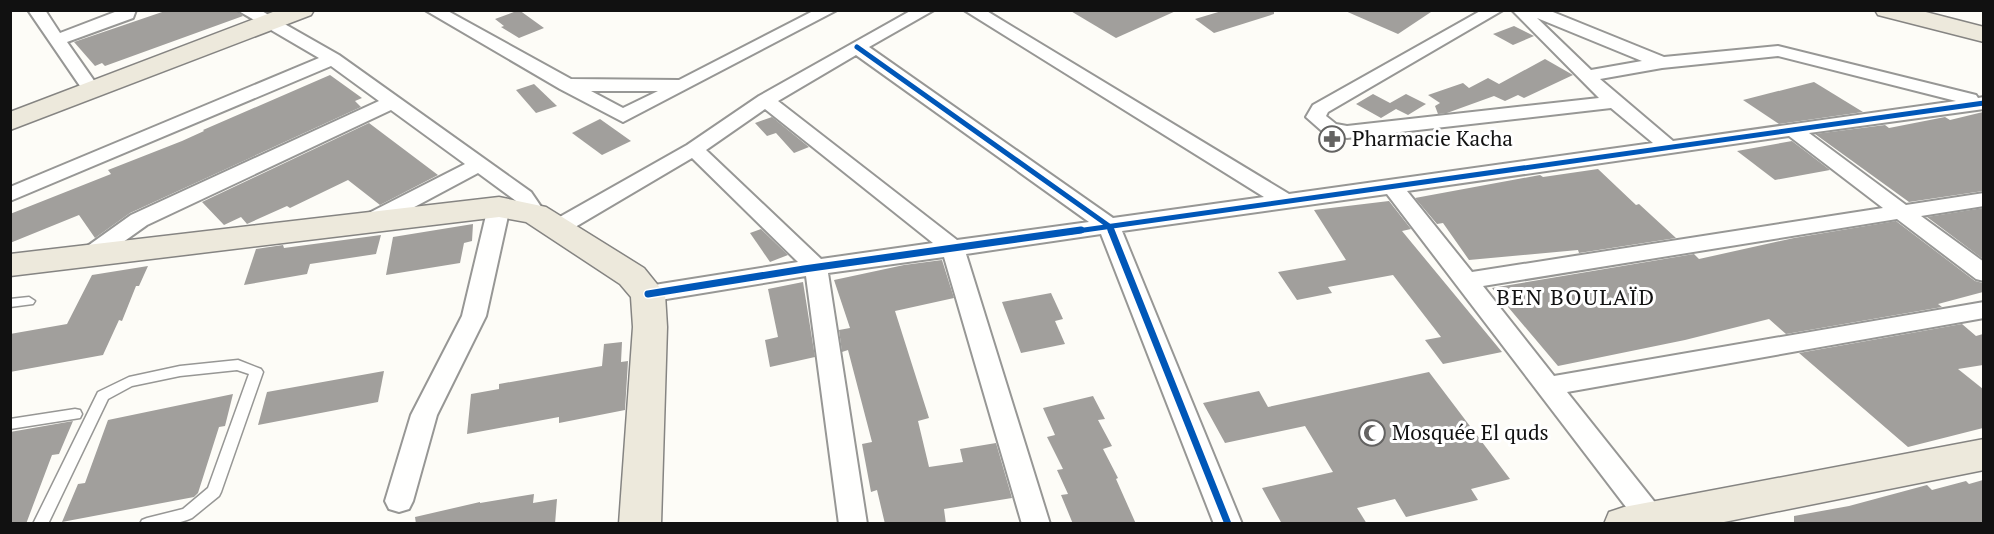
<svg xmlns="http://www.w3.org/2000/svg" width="1994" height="534" viewBox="0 0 1994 534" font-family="'PT Serif',serif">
<rect width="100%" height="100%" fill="#fdfcf7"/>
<g fill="#a19f9c">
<polygon points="168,10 235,10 243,16 105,66 102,63 95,66 74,42"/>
<polygon points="519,10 544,28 519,38 501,27 504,26 495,19"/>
<polygon points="1069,10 1178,10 1116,38"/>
<polygon points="1225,10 1274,10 1274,14 1214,33 1195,19"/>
<polygon points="1343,10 1434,10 1398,34"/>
<polygon points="1514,26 1534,36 1513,45 1493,34"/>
<polygon points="1545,59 1573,75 1524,98 1518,95 1505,101 1494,96 1447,113 1438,114 1435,106 1440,103 1428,95 1463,83 1469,88 1488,78 1499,84"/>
<polygon points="330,75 362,98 355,101 361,107 130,213 95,238 79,215 10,243 10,214 111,174 108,170 182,141 204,131 203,130"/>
<polygon points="1814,82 1863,112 1779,124 1743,100"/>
<polygon points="534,84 557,106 536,113 516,90"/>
<polygon points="1373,94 1390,103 1406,94 1426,104 1408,115 1396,109 1381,118 1356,104"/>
<polygon points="1983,112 1983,191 1909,202 1815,134 1885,125 1889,128 1945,117 1950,120"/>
<polygon points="772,117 809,147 794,153 776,133 767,136 755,123"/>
<polygon points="600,119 631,141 602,155 572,133"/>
<polygon points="369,123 438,175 380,205 348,180 290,208 287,206 247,224 241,217 224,225 202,202"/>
<polygon points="1792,141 1830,170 1775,180 1737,151"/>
<polygon points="1598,169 1636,205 1639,204 1676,238 1579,253 1578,250 1469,260 1443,223 1437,224 1415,198 1540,175 1543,177"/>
<polygon points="1389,201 1411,229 1402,231 1502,352 1443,364 1425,340 1441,337 1393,275 1328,287 1332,293 1297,300 1278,272 1346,260 1314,210"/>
<polygon points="1983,208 1983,259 1927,217"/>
<polygon points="1896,221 1975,281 1983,283 1983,292 1938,304 1942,307 1786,334 1769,319 1685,340 1558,366 1492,288 1694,254 1699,259 1794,238"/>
<polygon points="473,224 472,241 464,243 460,263 386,275 393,237"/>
<polygon points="761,229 788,255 770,262 750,233"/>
<polygon points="381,235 376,254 310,264 307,274 244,285 256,249 283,245 284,248"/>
<polygon points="942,260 954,298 895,311 929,418 918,421 929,467 963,462 960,449 996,443 1012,498 944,509 946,524 885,524 877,490 871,492 862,444 872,442 848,350 842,352 839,330 850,328 834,280 904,265"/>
<polygon points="148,266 139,286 136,286 122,321 119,320 103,355 10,372 10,334 67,324 92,275"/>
<polygon points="803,282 815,357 770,367 765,340 778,337 768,289"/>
<polygon points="1051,293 1063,319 1055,321 1065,344 1021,353 1002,302"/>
<polygon points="1962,324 1976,336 1983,334 1983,365 1958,369 1983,389 1983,428 1908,447 1799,353"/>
<polygon points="622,342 621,362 628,361 625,410 559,423 559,417 467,434 471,394 499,389 499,384 602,366 604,344"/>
<polygon points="384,371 378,402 258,425 267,392"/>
<polygon points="1429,372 1510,479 1471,489 1478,500 1406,517 1395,499 1357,508 1367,524 1282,524 1262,488 1333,472 1305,426 1225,443 1203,403 1259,391 1268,407"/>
<polygon points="233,394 225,426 219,427 198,493 194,497 62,522 78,484 85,483 108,420"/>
<polygon points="1093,396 1105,419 1098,420 1112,446 1103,449 1118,478 1116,479 1136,524 1073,524 1061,495 1068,494 1057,470 1063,469 1047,437 1055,435 1043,408"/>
<polygon points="73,421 59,454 52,455 26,524 10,524 10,432"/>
<polygon points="1983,480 1983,524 1794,524 1794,516 1849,506 1927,485 1932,490 1966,481 1969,484"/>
<polygon points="534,494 533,503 557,499 555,524 416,524 415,517 480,502 480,503"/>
</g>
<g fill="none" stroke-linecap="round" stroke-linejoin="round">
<g stroke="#979795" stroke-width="3">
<g id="lane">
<polygon points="29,297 35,301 33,304 10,307 10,299"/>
<polygon points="238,360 261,369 263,372 221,492 219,496 192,518 187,520 174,524 140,524 142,520 147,518 183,509 208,488 249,374 237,370 180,376 132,386 108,399 48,524 33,524 98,392 129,377 180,366"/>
<polygon points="75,409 80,410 82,414 80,418 10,429 10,419"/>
</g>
</g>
<g stroke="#979795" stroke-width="4">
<g id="street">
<polygon points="28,10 45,10 60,33 120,10 136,10 133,18 67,42 95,82 92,86 80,86"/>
<polygon points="237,10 260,10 339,55 531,192 546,214 543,219 535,221 527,219 516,201 478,173 377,227 369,229 361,227 358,222 361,217 465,164 391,110 147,225 98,260 90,262 82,260 79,255 82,250 131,215 379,101 331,66 10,201 10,187 319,58"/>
<path d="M425 10H446L571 79 679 80 815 10H837L623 122 560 89ZM591 91H658L623 108Z"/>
<path d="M912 10H934L869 47 1113 218 1264 197 964 10H985L1289 194 1653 143 1611 108 1347 138 1323 132 1306 117 1313 105 1482 10H1503L1328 112 1326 116 1336 124 1347 126 1599 98 1512 10H1548L1664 57 1778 46 1976 95 1978 98 1984 97V109L1809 133 1906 205 1984 193V206L1921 216 1984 262V281L1976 279 1897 219 1483 286 1554 376 1984 302V318L1567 392 1661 510 1665 518 1662 524H1639L1387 194 1122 231 1242 524H1214L1101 234 966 254 1050 524H1022L944 257 828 273 867 524H839L806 276 648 302 640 300 636 294 640 288 648 286 798 262 692 158 565 233 557 235 549 233 546 228 549 223 687 145 759 96ZM1537 18 1642 61 1591 70ZM856 55 1089 222 957 240 778 101ZM1778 56 1956 101 1673 141 1600 79 1662 68ZM765 109 933 243 821 259 706 150ZM1789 136 1883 208 1472 272 1407 191Z"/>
<polygon points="499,200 506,202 510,207 486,316 437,415 413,501 409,509 399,512 389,509 385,501 411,415 462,316 488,207 492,202"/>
</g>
</g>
<g stroke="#858482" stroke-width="3">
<g id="primary">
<polygon points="278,10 314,10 311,15 10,130 10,112"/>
<polygon points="1875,10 1918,10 1984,27 1984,42 1878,15"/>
<polygon points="499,197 546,207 644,268 665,294 667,327 661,524 619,524 633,327 631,297 620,284 526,222 499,217 10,276 10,254"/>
<polygon points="1984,439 1984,470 1714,524 1604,524 1609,512 1624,507"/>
</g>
</g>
<use href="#lane" fill="#fffffe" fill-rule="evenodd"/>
<use href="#street" fill="#fffffe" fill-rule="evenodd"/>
<use href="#primary" fill="#ede9dc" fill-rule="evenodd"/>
<g stroke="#fff" stroke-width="8">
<g id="cycleway-far1">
<polyline points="857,47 1109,226 1111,232"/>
<polyline points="1070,232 1984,103"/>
</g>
</g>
<g stroke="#fff" stroke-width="10">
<g id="cycleway">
<polyline points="1111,230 1228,524"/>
<polyline points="648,294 804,269 1081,230"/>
</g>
</g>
<use href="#cycleway-far1" stroke="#0057b8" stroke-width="5"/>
<use href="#cycleway" stroke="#0057b8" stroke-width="7"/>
</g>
<defs>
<g id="pharmacy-ring" transform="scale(1.35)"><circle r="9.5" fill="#fff" stroke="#646362" stroke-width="1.5"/><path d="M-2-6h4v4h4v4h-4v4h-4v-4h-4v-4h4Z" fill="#646362"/></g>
<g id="mosque-ring" transform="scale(1.35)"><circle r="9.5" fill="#fff" stroke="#646362" stroke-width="1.5"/><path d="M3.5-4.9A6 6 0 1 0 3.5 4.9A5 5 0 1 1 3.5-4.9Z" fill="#646362"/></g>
</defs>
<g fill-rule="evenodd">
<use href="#pharmacy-ring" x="1332" y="139"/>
<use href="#mosque-ring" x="1372" y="433"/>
</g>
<g text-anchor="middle" stroke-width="6" stroke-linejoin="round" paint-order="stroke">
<g font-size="21" fill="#111" stroke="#fff" text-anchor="start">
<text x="1352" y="146">Pharmacie Kacha</text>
<text x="1392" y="440">Mosquée El quds</text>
</g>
<g font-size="22" letter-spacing="1.5" fill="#111" stroke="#fff">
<text x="1576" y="305">BEN BOULAÏD</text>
</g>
</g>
<rect width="1994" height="534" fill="none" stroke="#111111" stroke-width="24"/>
</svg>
